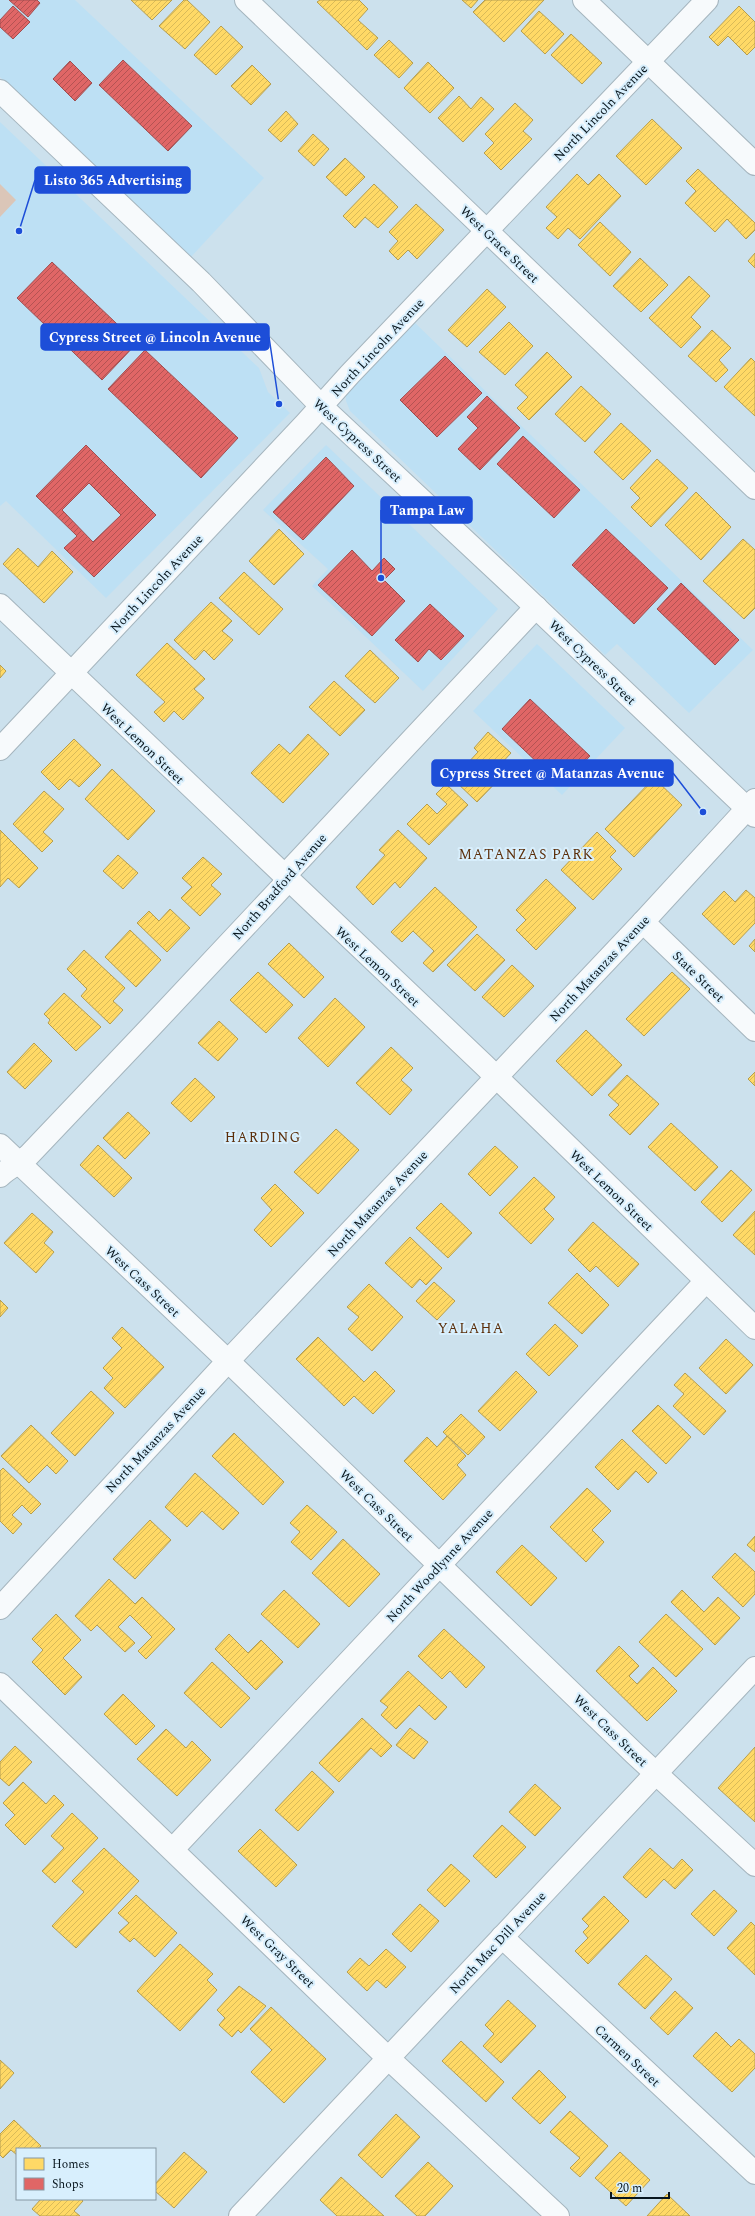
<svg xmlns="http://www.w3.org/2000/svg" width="755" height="2216" viewBox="0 0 755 2216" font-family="Spectral,serif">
<defs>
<pattern id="homes-hatch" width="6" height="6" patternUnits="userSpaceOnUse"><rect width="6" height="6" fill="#ffd966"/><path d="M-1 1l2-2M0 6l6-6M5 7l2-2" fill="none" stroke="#d9ba58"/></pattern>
<pattern id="shops-hatch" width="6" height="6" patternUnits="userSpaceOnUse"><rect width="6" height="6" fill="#e06666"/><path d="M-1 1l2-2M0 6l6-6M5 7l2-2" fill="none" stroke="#b45353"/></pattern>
</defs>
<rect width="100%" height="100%" fill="#cce1ed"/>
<g fill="#bde0f4">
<polygon points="0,0 75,0 264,178 190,258 0,77"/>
<polygon points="0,122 259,368 268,392 290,413 106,598 6,501 0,506"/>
<polygon points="413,321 753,650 689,713 617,644 605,655 350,411 346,401 346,394"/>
<polygon points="326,445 498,609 423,691 312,586 328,569 263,510"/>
<polygon points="537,644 625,728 562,795 473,711"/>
</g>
<polygon fill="#dbc6b8" points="0,184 16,200 0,217"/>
<g fill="url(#homes-hatch)" stroke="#b59e50">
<polygon points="131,0 172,0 152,20"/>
<polygon points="184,0 187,0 210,22 185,49 159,26"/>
<polygon points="320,0 359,0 368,9 358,20 378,38 367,50 317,2"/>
<polygon points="462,0 478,0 471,8"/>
<polygon points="485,0 544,0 504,42 473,12"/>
<polygon points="739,6 755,22 755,47 747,55 728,36 718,46 709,37"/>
<polygon points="539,11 564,34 545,54 521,31"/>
<polygon points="221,26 243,47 216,75 194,55"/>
<polygon points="571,34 602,63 582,84 551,55"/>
<polygon points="389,40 413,63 399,78 374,55"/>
<polygon points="428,62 454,88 430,113 404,88"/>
<polygon points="252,65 271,84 251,105 231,86"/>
<polygon points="459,96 471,109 481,97 494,109 463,142 438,118"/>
<polygon points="515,103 533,120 523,131 532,139 501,170 484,153 494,143 485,134"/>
<polygon points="286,111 298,124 281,142 268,130"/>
<polygon points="652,119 682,148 646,185 616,156"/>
<polygon points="313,134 329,149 314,166 298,151"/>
<polygon points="345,158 365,177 346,196 326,177"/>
<polygon points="698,169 755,223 755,230 746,239 727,219 715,232 685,203 696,191 686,181"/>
<polygon points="577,174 588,185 599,174 621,196 580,239 568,228 558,239 546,228 557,217 546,207"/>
<polygon points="374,184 398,207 378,228 365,217 355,228 343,216"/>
<polygon points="416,204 444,230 417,259 408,250 398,260 389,251 398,241 389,232"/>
<polygon points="600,222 631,252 610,276 578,245"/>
<polygon points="755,253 755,268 748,261"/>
<polygon points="640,258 668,285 641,312 613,286"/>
<polygon points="689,276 710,296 691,317 701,327 681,348 649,318"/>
<polygon points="487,289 506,307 467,347 448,330"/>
<polygon points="509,322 533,346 505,375 479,352"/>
<polygon points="712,330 731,348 719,360 728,370 716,382 688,356"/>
<polygon points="547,352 572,377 529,420 517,408 528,397 515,385"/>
<polygon points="751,358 755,362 755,416 724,387"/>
<polygon points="581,386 611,414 585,442 555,414"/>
<polygon points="621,423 651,451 623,480 594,452"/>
<polygon points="657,459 688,488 651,527 631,507 640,498 630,488"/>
<polygon points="696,492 731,527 701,560 665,525"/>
<polygon points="279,529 304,554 274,585 249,561"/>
<polygon points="743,539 755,550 755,608 744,619 703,581"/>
<polygon points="18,548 38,567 52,551 73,572 44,603 3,564"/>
<polygon points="244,572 283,609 259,635 219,598"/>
<polygon points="211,602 232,621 222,631 233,640 214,660 204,650 195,660 174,640"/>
<polygon points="167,643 205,679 194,689 204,698 183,720 174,711 164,722 154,712 165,702 136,675"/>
<polygon points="370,650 399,678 375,703 345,676"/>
<polygon points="0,665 6,671 0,678"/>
<polygon points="334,681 365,710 340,736 309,707"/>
<polygon points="488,732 511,753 499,766 506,772 477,802 453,779 478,752 474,748"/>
<polygon points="308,734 329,754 283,803 251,773 279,744 290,754"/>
<polygon points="74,739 101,765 79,787 70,779 59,790 41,772"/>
<polygon points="112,769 155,811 128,840 85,799"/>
<polygon points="654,778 682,805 634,857 605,829"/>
<polygon points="446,784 468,805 429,845 407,824 427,804 437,814 447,804 436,794"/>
<polygon points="44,791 64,809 43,832 53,841 42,852 13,824"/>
<polygon points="0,830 38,868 19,888 8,878 0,887"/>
<polygon points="398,830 427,858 400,888 395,882 373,905 356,887 385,855 379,850"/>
<polygon points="597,832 616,851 610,857 622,869 593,900 561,870"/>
<polygon points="118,855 138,873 123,889 103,871"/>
<polygon points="203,857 222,874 211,885 221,894 200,916 181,898 192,887 182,878"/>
<polygon points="546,879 576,908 536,950 516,930 526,920 516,910"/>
<polygon points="435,887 477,927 433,972 423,963 434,951 413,931 402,942 391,932"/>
<polygon points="746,890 755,898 755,923 734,945 702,914 724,891 735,902"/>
<polygon points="170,909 190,928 167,952 137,923 149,911 159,921"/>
<polygon points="130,930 161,960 136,987 105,957"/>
<polygon points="477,934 505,960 475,991 447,965"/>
<polygon points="755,939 755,952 749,946"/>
<polygon points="289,943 324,977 304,998 268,964"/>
<polygon points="84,950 125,988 113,1001 123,1010 110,1024 81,996 87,989 67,969"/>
<polygon points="512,965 534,986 504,1017 482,997"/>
<polygon points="258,972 293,1005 266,1033 230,1000"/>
<polygon points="672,972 690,989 644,1036 626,1019"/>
<polygon points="64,993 101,1027 76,1051 48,1023 50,1020 44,1014"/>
<polygon points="335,998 365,1027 328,1067 298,1038"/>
<polygon points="219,1021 238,1039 218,1061 198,1043"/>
<polygon points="586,1030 622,1065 592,1096 556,1061"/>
<polygon points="34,1043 52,1061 25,1089 7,1072"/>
<polygon points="391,1047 413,1068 401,1080 412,1090 390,1115 356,1083"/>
<polygon points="755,1072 755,1086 748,1079"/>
<polygon points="627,1075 659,1104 630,1135 609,1115 619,1105 608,1095"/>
<polygon points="195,1078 215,1097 191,1122 171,1103"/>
<polygon points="128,1112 150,1133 125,1159 103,1138"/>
<polygon points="671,1123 718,1167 695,1191 648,1147"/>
<polygon points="336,1129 359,1150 318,1194 294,1172"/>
<polygon points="98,1145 132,1178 114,1197 80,1165"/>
<polygon points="495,1146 518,1167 490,1196 468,1174"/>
<polygon points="731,1170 752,1190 722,1222 701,1202"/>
<polygon points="534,1177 555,1197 544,1209 554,1219 531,1244 499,1213"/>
<polygon points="275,1184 304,1213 271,1247 254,1230 272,1210 261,1198"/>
<polygon points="441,1203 472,1233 448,1258 416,1228"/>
<polygon points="755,1211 755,1255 733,1235"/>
<polygon points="32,1213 53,1232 44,1243 54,1252 36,1273 4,1243"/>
<polygon points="593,1222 639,1264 618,1287 596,1266 590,1272 568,1250"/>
<polygon points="410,1237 442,1268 426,1285 420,1279 412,1288 385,1263"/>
<polygon points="577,1273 609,1305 582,1334 548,1303"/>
<polygon points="434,1282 455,1301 437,1320 416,1301"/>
<polygon points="369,1284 403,1317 372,1351 348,1329 359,1317 347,1307"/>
<polygon points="0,1300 8,1308 0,1317"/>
<polygon points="555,1324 578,1346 549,1376 526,1354"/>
<polygon points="122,1327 164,1367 125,1408 104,1388 113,1378 103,1368 122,1348 112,1338"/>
<polygon points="318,1337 364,1382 375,1371 395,1391 373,1414 354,1396 344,1406 296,1359"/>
<polygon points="726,1339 753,1365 726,1394 699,1368"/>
<polygon points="516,1371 537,1392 500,1431 478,1411"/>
<polygon points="685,1373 726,1411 704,1435 673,1406 684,1394 674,1385"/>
<polygon points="91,1391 114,1413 75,1456 51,1433"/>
<polygon points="658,1405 691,1437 666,1464 632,1431"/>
<polygon points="461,1414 485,1437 468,1455 443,1432"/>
<polygon points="31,1425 68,1461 56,1474 47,1465 29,1483 1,1456"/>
<polygon points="234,1433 284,1482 263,1505 212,1456"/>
<polygon points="447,1436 466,1456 457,1465 466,1475 443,1500 404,1461 427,1437 437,1447"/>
<polygon points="622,1439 657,1473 648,1483 636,1471 618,1490 595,1467"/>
<polygon points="3,1468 41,1504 31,1514 22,1505 12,1515 22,1524 13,1534 0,1521 0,1471"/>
<polygon points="195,1473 239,1513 223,1530 202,1511 187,1527 165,1507"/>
<polygon points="587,1488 611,1511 592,1530 604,1542 586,1562 550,1527"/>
<polygon points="307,1505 337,1532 311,1560 291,1542 300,1532 290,1523"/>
<polygon points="150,1520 171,1540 135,1579 113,1559"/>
<polygon points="755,1536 755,1552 747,1545"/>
<polygon points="343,1539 380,1574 349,1607 312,1573"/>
<polygon points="522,1545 557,1578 531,1606 496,1572"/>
<polygon points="735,1553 755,1572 755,1594 743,1607 712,1577"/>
<polygon points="109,1579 135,1604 142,1597 175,1629 146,1659 138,1651 152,1637 130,1615 118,1627 135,1643 125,1652 97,1625 91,1631 75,1616"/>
<polygon points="284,1590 320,1624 298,1648 261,1614"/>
<polygon points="682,1590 704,1612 718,1597 740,1618 715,1645 671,1602"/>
<polygon points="56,1614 81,1640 63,1658 82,1677 65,1695 32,1662 43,1650 32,1639"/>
<polygon points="666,1614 703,1649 676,1677 639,1642"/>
<polygon points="444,1629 485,1667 466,1688 450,1671 442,1679 418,1656"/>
<polygon points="229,1634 248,1653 261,1640 283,1662 256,1690 215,1649"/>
<polygon points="619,1646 639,1666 629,1676 637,1684 653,1667 677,1691 647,1721 596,1671"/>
<polygon points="212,1662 250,1698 221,1728 184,1693"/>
<polygon points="408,1671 447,1707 435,1720 419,1705 396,1729 381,1715 388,1707 380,1701"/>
<polygon points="123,1694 155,1726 136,1745 104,1714"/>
<polygon points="362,1718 392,1746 381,1757 371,1748 339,1782 319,1763"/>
<polygon points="410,1728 428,1742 414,1759 396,1745"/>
<polygon points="166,1729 186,1748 192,1741 211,1760 177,1796 137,1759"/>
<polygon points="15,1746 32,1762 9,1786 0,1778 0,1762"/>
<polygon points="755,1747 755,1822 718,1788"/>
<polygon points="312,1771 334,1792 298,1831 275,1810"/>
<polygon points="23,1782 46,1804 54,1795 64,1805 25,1845 5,1825 15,1815 3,1803"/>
<polygon points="535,1784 561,1808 535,1836 509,1812"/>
<polygon points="72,1813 98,1838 55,1883 42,1871 64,1848 51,1836"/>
<polygon points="502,1825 526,1847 496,1878 473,1856"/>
<polygon points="260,1829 297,1865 276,1887 238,1851"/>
<polygon points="104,1848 139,1881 76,1948 52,1926 84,1892 72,1881"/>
<polygon points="650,1848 673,1869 682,1859 693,1870 675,1889 664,1879 646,1898 623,1877"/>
<polygon points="451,1864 470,1881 445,1907 427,1890"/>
<polygon points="714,1890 737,1911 714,1936 691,1914"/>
<polygon points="136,1895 177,1933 155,1957 134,1938 130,1942 119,1932 129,1923 118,1913"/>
<polygon points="604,1896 629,1921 588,1964 575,1951 588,1938 583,1932 589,1926 582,1919"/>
<polygon points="420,1904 439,1921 411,1952 392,1934"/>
<polygon points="751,1922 755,1926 755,1975 727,1948"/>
<polygon points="180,1944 213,1974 207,1980 217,1990 180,2031 137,1991"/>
<polygon points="386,1949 406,1967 386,1988 377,1980 367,1991 347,1972 360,1958 369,1966"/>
<polygon points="646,1955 672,1979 645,2009 618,1984"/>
<polygon points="239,1986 266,2006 241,2033 238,2030 232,2037 219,2025 225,2018 217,2010"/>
<polygon points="675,1991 693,2008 668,2035 650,2018"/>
<polygon points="508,2000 536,2026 501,2063 483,2046 494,2034 485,2025"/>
<polygon points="271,2007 326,2059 284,2103 251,2072 272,2050 250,2029"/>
<polygon points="716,2032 731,2047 739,2039 755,2054 755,2068 732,2092 693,2056"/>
<polygon points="461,2041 504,2082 486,2102 442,2061"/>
<polygon points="0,2060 14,2073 0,2089"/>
<polygon points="539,2070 566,2097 540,2124 512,2098"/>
<polygon points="570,2111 608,2146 580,2177 570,2168 580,2158 550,2132"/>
<polygon points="396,2114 420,2137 382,2178 358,2155"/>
<polygon points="14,2120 41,2146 37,2149 17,2149 17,2155 11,2150 3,2158 0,2155 0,2134"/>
<polygon points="184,2152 207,2172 174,2208 155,2191 155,2184"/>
<polygon points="620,2152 650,2180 626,2206 595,2178"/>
<polygon points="428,2162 453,2186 425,2216 417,2216 395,2196"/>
<polygon points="341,2177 384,2216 337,2216 320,2200"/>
<polygon points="667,2194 690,2216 647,2216"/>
<polygon points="41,2199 81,2199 83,2201 74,2211 80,2216 40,2216 32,2209"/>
</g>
<g fill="url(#shops-hatch)" stroke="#9f4e50" fill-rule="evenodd">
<polygon points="9,0 37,0 40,3 28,17"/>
<polygon points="13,6 30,22 13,39 0,27 0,20"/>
<polygon points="123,60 192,126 168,151 99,85"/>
<polygon points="70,61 92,83 75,101 53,79"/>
<polygon points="52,262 137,343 102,380 17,298"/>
<polygon points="145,350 238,438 201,478 108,389"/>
<polygon points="445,356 482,393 437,437 400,400"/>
<polygon points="487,396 520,428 480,470 458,449 478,428 467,417"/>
<polygon points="523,436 580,490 554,518 497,464"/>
<path d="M86 445 156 515 94 577 64 548 77 536 36 496ZM89 483 121 515 93 542 62 510Z"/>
<polygon points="326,457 354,486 303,540 273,512"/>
<polygon points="606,529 668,588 634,624 572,565"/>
<polygon points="352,550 372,571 384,558 395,569 384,580 405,601 372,636 318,585"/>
<polygon points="681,583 739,640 715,665 657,609"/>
<polygon points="430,604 464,636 441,660 429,649 418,662 395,640"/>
<polygon points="530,699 590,756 562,786 502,729"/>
</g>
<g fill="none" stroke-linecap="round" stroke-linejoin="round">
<g stroke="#a5b5be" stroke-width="24">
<g id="minor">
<polyline points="246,0 755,488"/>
<polyline points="584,0 755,164"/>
<polyline points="0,91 201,282 322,407 522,594 755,816"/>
<polyline points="0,605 483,1064 755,1328"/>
<polyline points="0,749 306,423 350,374 707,0"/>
<polyline points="643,922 755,1030"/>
<polyline points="0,1145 228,1361 635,1754 755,1865"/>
<path d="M0 1176C9 1167 21 1163 29 1155 114 1066 198 977 282 887L291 869 536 607"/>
<polyline points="0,1608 228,1361 643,922 755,800"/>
<polyline points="0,1684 388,2058 558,2216"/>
<polyline points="173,1849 706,1281"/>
<polyline points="502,1937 755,2173"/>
<polyline points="240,2216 755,1668"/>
</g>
</g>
<use href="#minor" stroke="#f7fafc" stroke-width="22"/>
</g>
<g text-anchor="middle" stroke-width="4" stroke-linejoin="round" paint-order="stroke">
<g font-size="13" fill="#08161e" stroke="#d8effd">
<text transform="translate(600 112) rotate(-46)" y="5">North Lincoln Avenue</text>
<text transform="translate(500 244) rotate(44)" y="5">West Grace Street</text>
<text transform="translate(377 347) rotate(-47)" y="5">North Lincoln Avenue</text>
<text transform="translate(358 440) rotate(43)" y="5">West Cypress Street</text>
<text transform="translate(156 583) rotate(-47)" y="5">North Lincoln Avenue</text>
<text transform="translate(593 662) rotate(44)" y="5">West Cypress Street</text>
<text transform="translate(143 743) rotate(44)" y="5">West Lemon Street</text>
<text transform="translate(279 886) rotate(-49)" y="5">North Bradford Avenue</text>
<text transform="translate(378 966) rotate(43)" y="5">West Lemon Street</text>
<text transform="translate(599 968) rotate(-47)" y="5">North Matanzas Avenue</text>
<text transform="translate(699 976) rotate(44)" y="5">State Street</text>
<text transform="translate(612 1190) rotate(44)" y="5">West Lemon Street</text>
<text transform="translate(377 1203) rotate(-47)" y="5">North Matanzas Avenue</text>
<text transform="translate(143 1281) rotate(43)" y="5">West Cass Street</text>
<text transform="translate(155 1439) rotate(-47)" y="5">North Matanzas Avenue</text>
<text transform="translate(377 1505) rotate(44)" y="5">West Cass Street</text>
<text transform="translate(439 1565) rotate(-47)" y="5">North Woodlynne Avenue</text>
<text transform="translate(611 1730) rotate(44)" y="5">West Cass Street</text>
<text transform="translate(497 1942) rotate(-47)" y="5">North Mac Dill Avenue</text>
<text transform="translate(278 1951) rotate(44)" y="5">West Gray Street</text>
<text transform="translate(628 2055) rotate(43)" y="5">Carmen Street</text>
</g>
<g font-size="14" letter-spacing="1" fill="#5b2e0a" stroke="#d8effd">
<text x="526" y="859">MATANZAS PARK</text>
<text x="263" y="1142">HARDING</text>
<text x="471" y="1333">YALAHA</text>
</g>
</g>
<path fill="none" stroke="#1d4ed8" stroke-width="1.5" d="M19 231L35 180M279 404L269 337M381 578L381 510M703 812L673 773"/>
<g fill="#1d4ed8" stroke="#d8effd" stroke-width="1.5">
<circle cx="19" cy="231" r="4"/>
<circle cx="279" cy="404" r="4"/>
<circle cx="381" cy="578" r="4"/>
<circle cx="703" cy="812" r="4"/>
</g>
<g fill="#1d4ed8" stroke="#1d4ed8" stroke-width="1.5">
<rect x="35" y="167" width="155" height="26" rx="4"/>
<rect x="41" y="324" width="228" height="26" rx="4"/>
<rect x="381" y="497" width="91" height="26" rx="4"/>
<rect x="432" y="760" width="241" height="26" rx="4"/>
</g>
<g font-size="14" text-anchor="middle" font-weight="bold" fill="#fff">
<text x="113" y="185">Listo 365 Advertising</text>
<text x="155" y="342">Cypress Street @ Lincoln Avenue</text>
<text x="427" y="515">Tampa Law</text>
<text x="552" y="778">Cypress Street @ Matanzas Avenue</text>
</g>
<rect x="16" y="2148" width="140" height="52" fill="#d8effd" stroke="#8598a4"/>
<rect x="24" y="2158" width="20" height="12" fill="#ffd966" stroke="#8598a4"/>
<text x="52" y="2168" font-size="12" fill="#08161e">Homes</text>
<rect x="24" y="2178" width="20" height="12" fill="#e06666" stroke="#8598a4"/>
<text x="52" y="2188" font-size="12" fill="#08161e">Shops</text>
<path d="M611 2192v6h58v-6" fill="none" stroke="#08161e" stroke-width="2"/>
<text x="617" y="2192" font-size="12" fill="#08161e" stroke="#d8effd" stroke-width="3" paint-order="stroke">20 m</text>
</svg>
